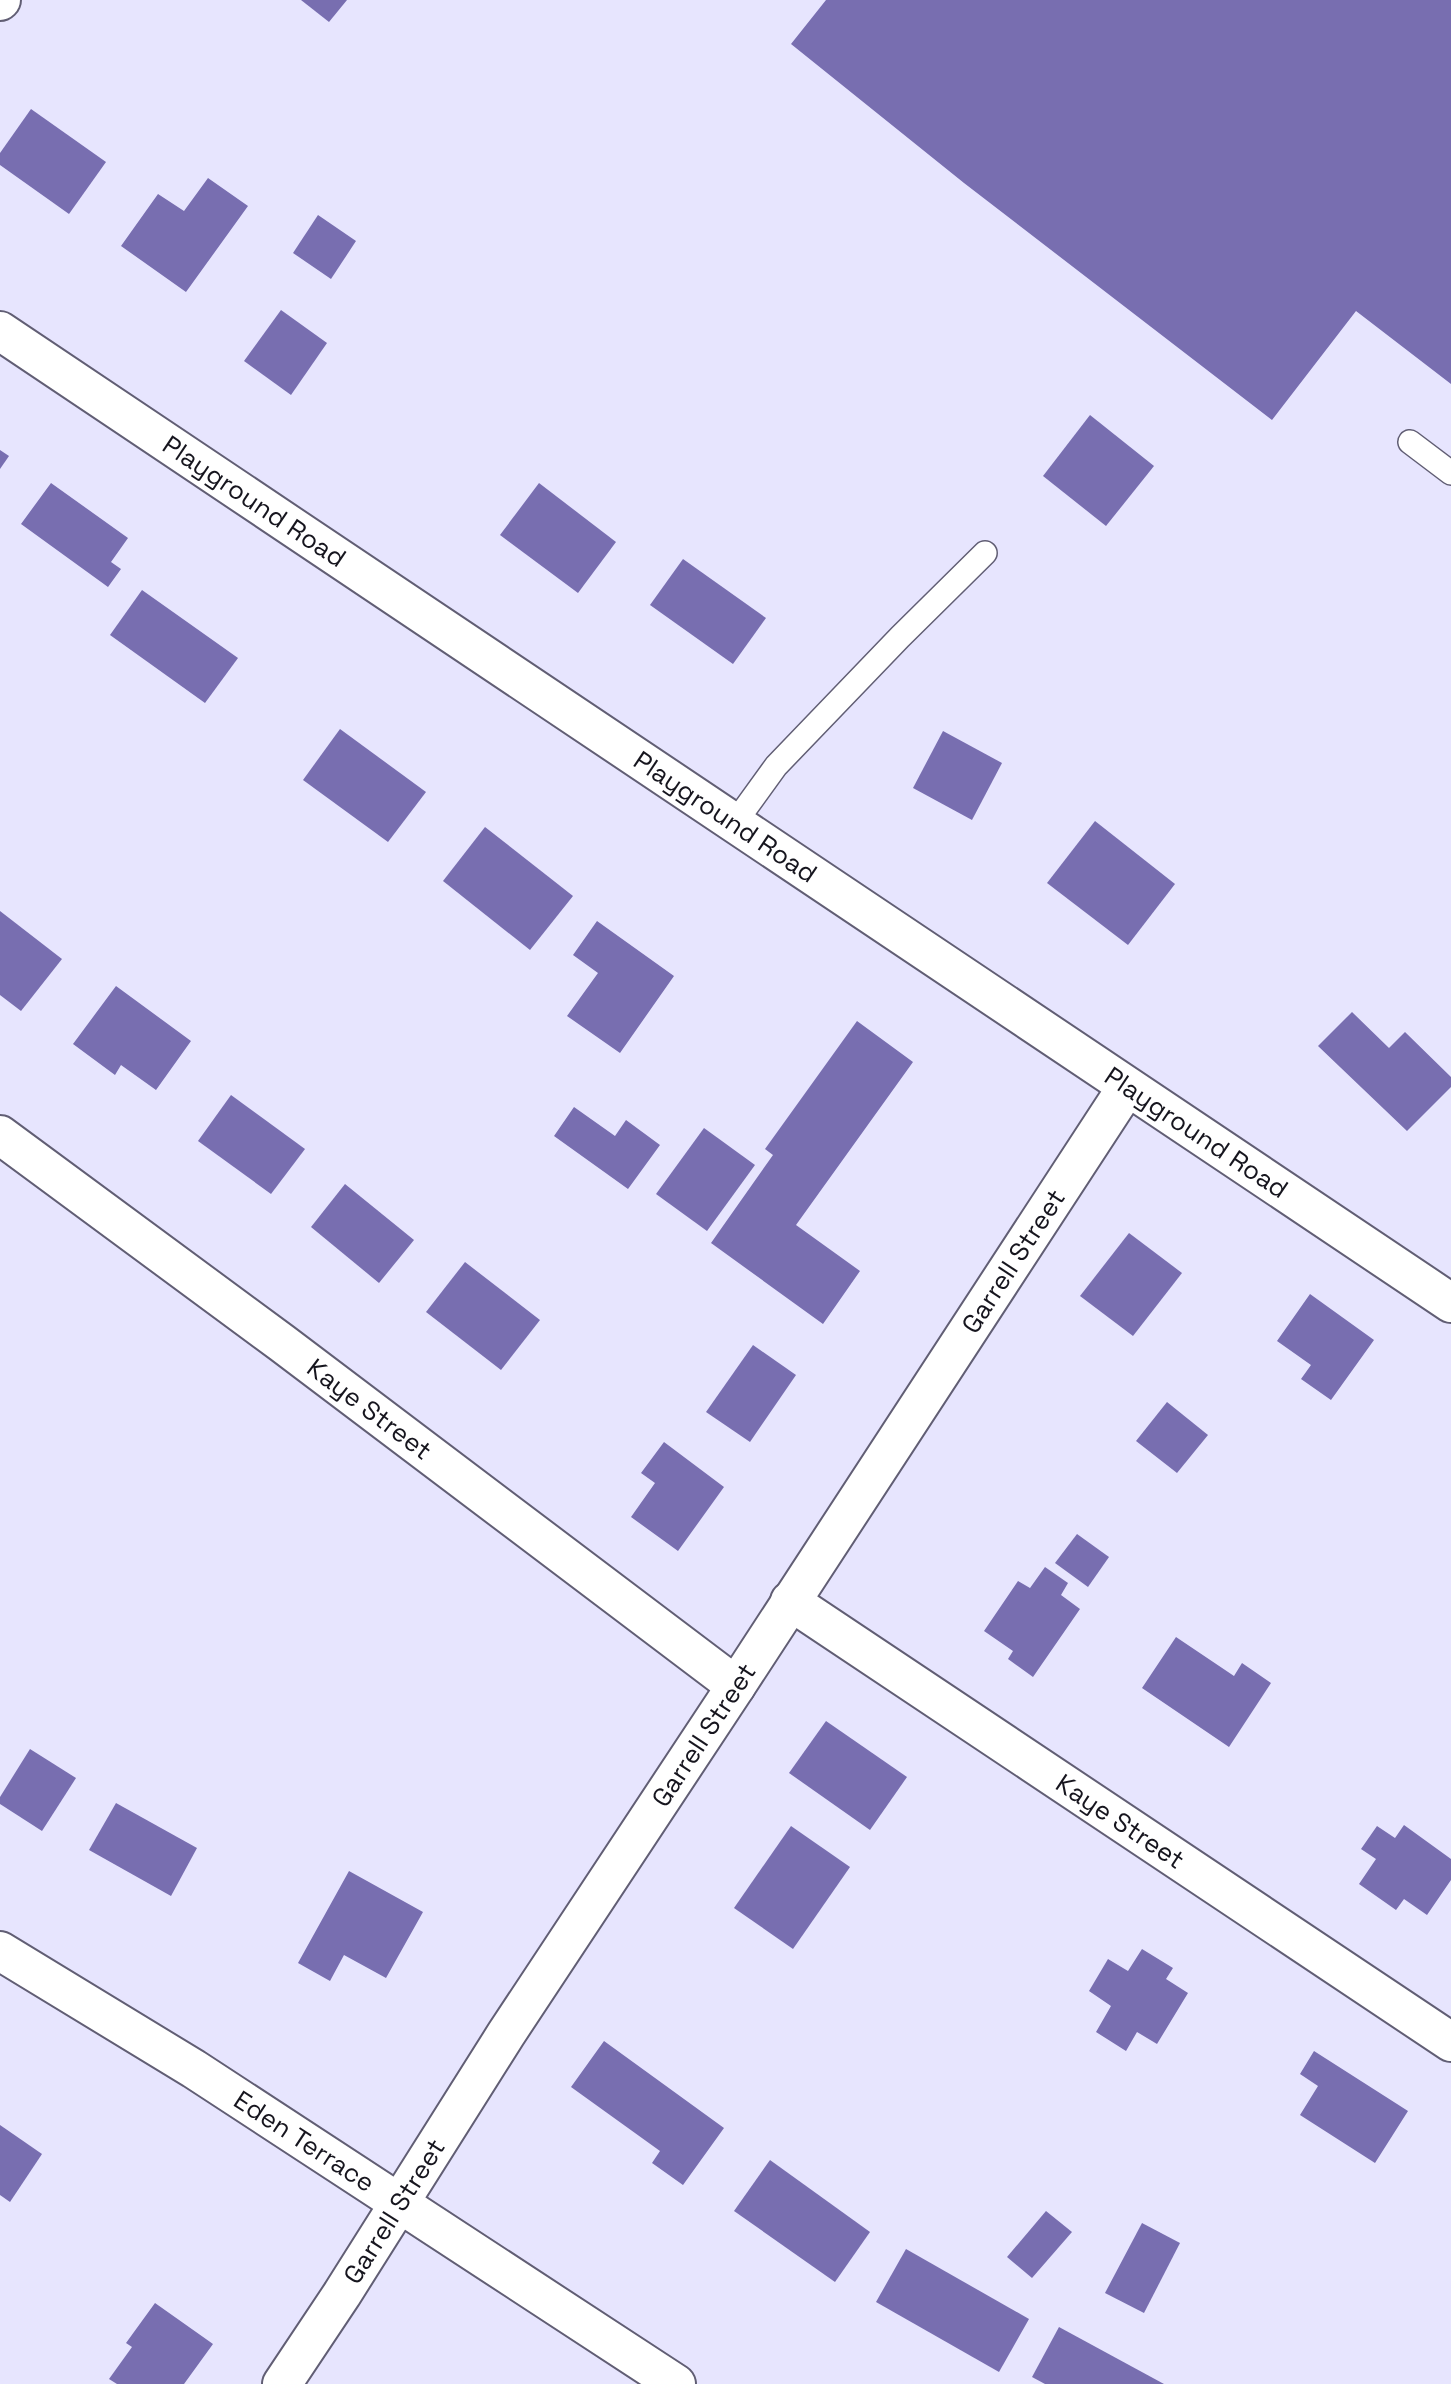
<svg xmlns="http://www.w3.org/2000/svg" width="1451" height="2384" viewBox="0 0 1451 2384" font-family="'Space Grotesk',sans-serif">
<rect width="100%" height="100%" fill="#e7e5fe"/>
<g fill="#786eb0">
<polygon points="301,0 347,0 329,22"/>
<polygon points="826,0 1451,0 1451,384 1356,311 1272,420 964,183 791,44"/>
<polygon points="31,109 106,162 69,214 0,165 0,153"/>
<polygon points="208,178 248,206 186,292 121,246 158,194 184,211"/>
<polygon points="318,215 356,241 331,279 293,253"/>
<polygon points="281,310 327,343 291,395 244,361"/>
<polygon points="1090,415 1154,466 1106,526 1043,476"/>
<polygon points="0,450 9,456 0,469"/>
<polygon points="51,483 128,538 111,562 121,569 108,587 21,524"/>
<polygon points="539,483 616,542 578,593 500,535"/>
<polygon points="683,559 766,618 733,664 650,605"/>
<polygon points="142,590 238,658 205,703 110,635"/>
<polygon points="340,729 426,792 388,842 303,780"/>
<polygon points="943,731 1002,763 972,820 913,788"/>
<polygon points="1095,821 1175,884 1128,945 1047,883"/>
<polygon points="485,827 573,896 530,950 443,881"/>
<polygon points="0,911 62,959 21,1011 0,995"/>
<polygon points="597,921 674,976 620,1053 567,1016 598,973 573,955"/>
<polygon points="116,986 191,1041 156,1090 121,1065 115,1075 73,1044"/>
<polygon points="1352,1012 1389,1048 1405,1032 1451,1077 1451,1087 1407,1131 1318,1046"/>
<polygon points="857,1021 913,1062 796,1225 860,1271 823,1324 711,1243 773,1155 765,1149"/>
<polygon points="231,1095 305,1149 271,1194 198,1141"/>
<polygon points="574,1107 615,1136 626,1120 660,1145 628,1189 554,1136"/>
<polygon points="704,1128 755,1165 707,1231 656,1194"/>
<polygon points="345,1184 414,1240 379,1283 311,1227"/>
<polygon points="1129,1233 1182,1273 1133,1336 1080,1296"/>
<polygon points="465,1262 540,1320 501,1370 426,1312"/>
<polygon points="1310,1294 1374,1340 1331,1400 1301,1379 1311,1365 1277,1341"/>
<polygon points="753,1345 796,1375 750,1442 706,1412"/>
<polygon points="1167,1402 1208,1435 1177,1473 1136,1441"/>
<polygon points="664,1442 724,1487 678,1551 631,1517 655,1483 641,1473"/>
<polygon points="1077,1534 1109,1557 1088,1587 1055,1563"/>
<polygon points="1045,1567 1068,1583 1061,1595 1080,1609 1033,1677 1008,1659 1013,1651 984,1631 1018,1581 1030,1588"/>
<polygon points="1176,1637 1234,1676 1242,1663 1271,1683 1229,1747 1142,1688"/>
<polygon points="826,1721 907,1777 870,1830 789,1773"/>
<polygon points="30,1749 76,1778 42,1831 0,1804 0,1797"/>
<polygon points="116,1803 197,1848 171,1896 89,1850"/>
<polygon points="1404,1825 1451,1859 1451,1880 1427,1915 1404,1899 1396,1910 1359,1884 1376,1859 1361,1849 1377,1826 1395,1838"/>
<polygon points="791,1826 850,1867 793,1949 734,1908"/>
<polygon points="349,1871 423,1912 386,1978 344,1955 330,1981 298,1963"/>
<polygon points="1142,1949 1173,1968 1166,1979 1188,1993 1157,2044 1137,2032 1126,2051 1096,2032 1111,2006 1089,1991 1108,1959 1128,1971"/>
<polygon points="604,2041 724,2128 683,2185 652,2163 660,2151 571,2087"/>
<polygon points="1314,2051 1408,2111 1375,2163 1300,2115 1318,2086 1300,2074"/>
<polygon points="0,2125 42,2154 10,2202 0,2195"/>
<polygon points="770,2160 870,2232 835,2282 734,2211"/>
<polygon points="1046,2211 1072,2232 1032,2278 1007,2257"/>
<polygon points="1142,2223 1180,2243 1144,2313 1105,2293"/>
<polygon points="906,2249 1029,2319 999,2372 876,2302"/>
<polygon points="155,2303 213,2344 184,2384 117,2384 109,2379 132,2347 126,2343"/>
<polygon points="1059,2327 1164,2384 1045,2384 1032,2377"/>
</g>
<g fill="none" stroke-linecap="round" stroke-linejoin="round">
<g stroke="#615e74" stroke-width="26">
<g id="lane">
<polyline points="1410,442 1451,473"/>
<polyline points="734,824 776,766 900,637 985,553"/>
</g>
</g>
<g stroke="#615e74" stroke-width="42">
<g id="street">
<polyline points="0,1 1,0"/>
<path id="s1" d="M0 331 1451 1303"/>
<path id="s2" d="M0 1135 282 1343 736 1686"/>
<path id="s3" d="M790 1601 1451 2042"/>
<path id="s4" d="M0 1951 194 2069 676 2384"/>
<path id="s5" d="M282 2384 342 2294 506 2034 736 1686 1127 1087"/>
</g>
</g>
<use href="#lane" stroke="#fff" stroke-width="23"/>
<use href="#street" stroke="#fff" stroke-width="38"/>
</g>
<g text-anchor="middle" stroke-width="5" stroke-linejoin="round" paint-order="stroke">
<g font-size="26" fill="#16151e" stroke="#fff">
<text dy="9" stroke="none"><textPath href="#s1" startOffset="306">Playground Road</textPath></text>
<text dy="9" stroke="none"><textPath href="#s1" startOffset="873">Playground Road</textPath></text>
<text dy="9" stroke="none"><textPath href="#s1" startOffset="1440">Playground Road</textPath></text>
<text dy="9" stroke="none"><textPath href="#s5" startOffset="1340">Garrell Street</textPath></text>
<text dy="9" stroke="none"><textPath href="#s2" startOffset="460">Kaye Street</textPath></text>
<text dy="9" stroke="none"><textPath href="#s5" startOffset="774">Garrell Street</textPath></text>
<text dy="9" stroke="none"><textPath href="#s3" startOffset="397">Kaye Street</textPath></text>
<text dy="9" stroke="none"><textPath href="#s4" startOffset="359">Eden Terrace</textPath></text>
<text dy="9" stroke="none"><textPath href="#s5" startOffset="206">Garrell Street</textPath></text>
</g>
</g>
</svg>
